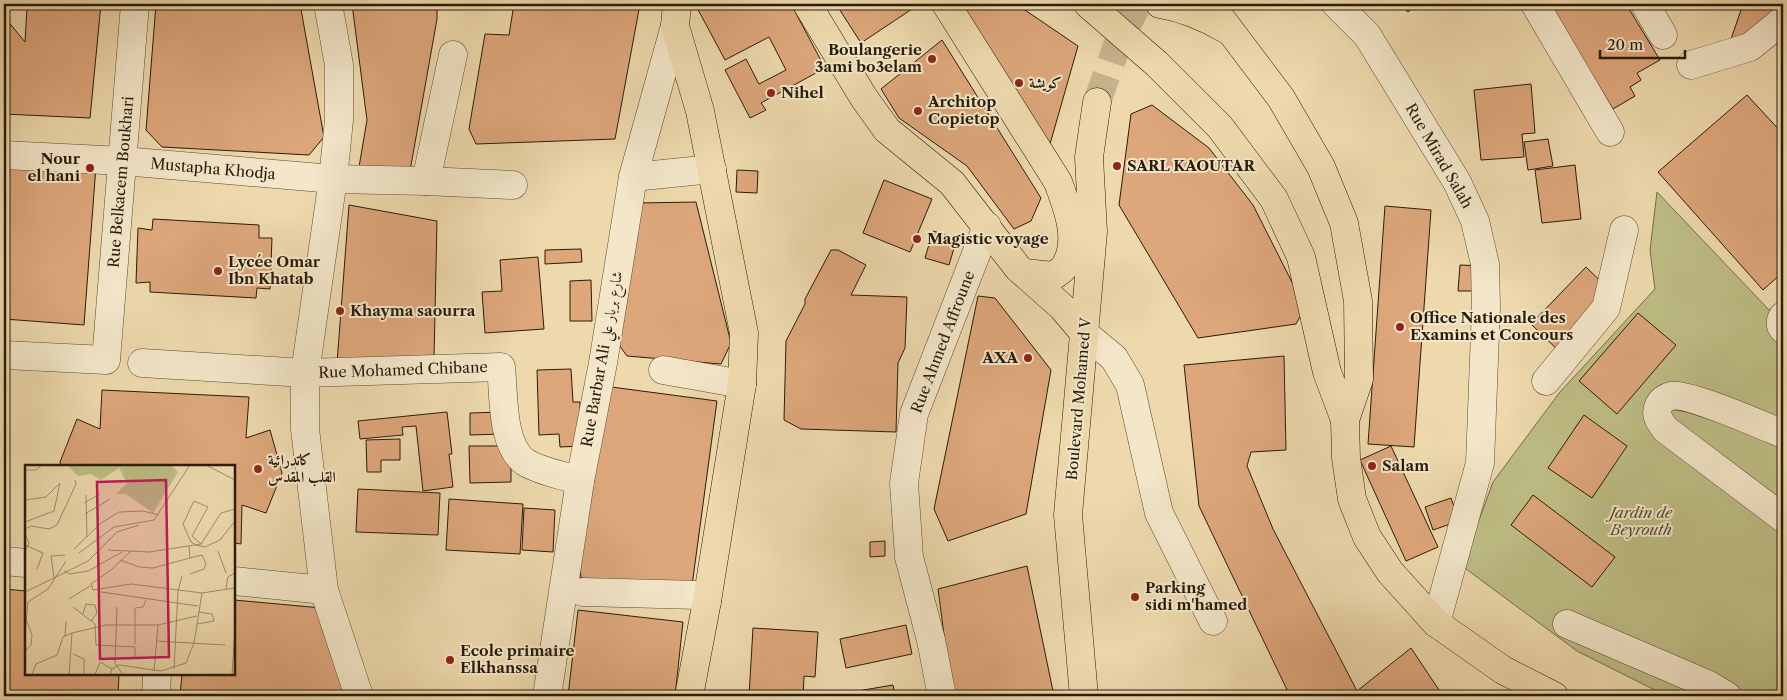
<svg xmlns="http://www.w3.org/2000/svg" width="1787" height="700" viewBox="0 0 1787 700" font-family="'Libre Caslon Text',Amiri,serif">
<rect width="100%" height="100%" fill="#edd9ac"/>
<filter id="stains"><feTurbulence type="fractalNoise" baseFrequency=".004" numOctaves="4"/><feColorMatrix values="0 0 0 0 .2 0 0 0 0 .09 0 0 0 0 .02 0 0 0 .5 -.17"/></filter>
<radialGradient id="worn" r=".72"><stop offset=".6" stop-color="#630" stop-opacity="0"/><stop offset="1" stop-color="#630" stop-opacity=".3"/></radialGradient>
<polygon fill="#bebe85" stroke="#746d48" points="1657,192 1769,310 1783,303 1783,696 1667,696 1577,651 1462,566 1493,482 1560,392 1655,289 1650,250"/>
<g fill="#dda67b" stroke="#291c0a">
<polygon points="32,4 101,4 90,118 4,114 4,22 7,20 25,42 27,8"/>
<polygon points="156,4 300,4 324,137 309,155 162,147 146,130"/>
<polygon points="352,4 437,4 437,19 410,171 359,167 367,120"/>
<polygon points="514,4 640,4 615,139 476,144 469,129 485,34 509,35"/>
<polygon points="695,4 791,4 825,68 761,103 766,110 750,118 725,70 746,59 759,84 786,70 769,37 725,60"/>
<polygon points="836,4 917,4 918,5 861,43"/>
<polygon points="959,4 1016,4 1078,46 1050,144"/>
<polygon points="1399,4 1417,4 1408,12"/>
<polygon points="1549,4 1626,4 1660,60 1637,73 1641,80 1630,87 1635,96 1613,109"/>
<polygon points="1743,4 1776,4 1758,55 1729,45"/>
<polygon points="942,40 1041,198 1031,221 1014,229 967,166 899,118 881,89"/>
<polygon points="1531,84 1535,133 1522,134 1524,157 1481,160 1474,90"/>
<polygon points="1747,95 1783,134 1783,272 1763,290 1658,172"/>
<polygon points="1152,105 1209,148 1253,205 1305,308 1296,324 1198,338 1119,205 1131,114"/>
<polygon points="1548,139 1553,166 1528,170 1524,142"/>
<polygon points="4,161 96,166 84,325 4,319"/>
<polygon points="1575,165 1581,219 1542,223 1535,170"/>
<polygon points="737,170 758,171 757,193 736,192"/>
<polygon points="884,180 932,199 910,252 863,233"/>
<polygon points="696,202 731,343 721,364 627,356 619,345 638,203"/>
<polygon points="349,205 437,221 434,358 337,363"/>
<polygon points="1385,206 1431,210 1414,447 1368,444"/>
<polygon points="153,219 259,225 259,238 272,238 270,289 257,288 256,298 150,292 150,282 136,283 138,228 152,230"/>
<polygon points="933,231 957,238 949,265 925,258"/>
<polygon points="581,249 582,262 545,264 545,250"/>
<polygon points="831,250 838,250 866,265 851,295 907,297 905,348 898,363 896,432 801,429 784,420 786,341 805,304 805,299"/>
<polygon points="538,257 544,329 485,333 482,292 502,291 500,260"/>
<polygon points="1460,265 1484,266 1483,291 1458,291"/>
<polygon points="1586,267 1619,299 1564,356 1531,324"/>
<polygon points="591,280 592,321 570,321 570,281"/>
<polygon points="978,296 995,298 1051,370 1026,514 948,541 934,509"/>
<polygon points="1638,313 1676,345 1617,414 1579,381"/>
<polygon points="1284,356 1286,450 1251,452 1247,466 1273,529 1357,691 1411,648 1443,696 1290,696 1199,506 1184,365"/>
<polygon points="571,369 573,402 580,402 581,446 560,447 559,434 539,435 537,370"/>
<polygon points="604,386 717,401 691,593 581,578 580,570"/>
<polygon points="102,390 249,397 246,438 270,430 282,473 266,513 242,505 241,544 234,543 234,466 61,466 60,462 77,419 100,429"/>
<polygon points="447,412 452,454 449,454 453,487 423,491 416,426 402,427 403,435 360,439 358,421"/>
<polygon points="502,412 503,434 470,435 470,413"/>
<polygon points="1584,415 1627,446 1592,498 1548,468"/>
<polygon points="400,439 400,460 381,460 381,472 367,472 366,440"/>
<polygon points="469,446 511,446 511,482 470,483"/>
<polygon points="1391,446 1438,547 1406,561 1360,460"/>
<polygon points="358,489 440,493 438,535 356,532"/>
<polygon points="1533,495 1615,557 1592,587 1511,525"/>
<polygon points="1451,498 1459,521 1433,530 1425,507"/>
<polygon points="449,499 523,504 520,554 446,550"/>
<polygon points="524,508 555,510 553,552 522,550"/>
<polygon points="885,541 885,556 870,557 870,542"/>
<polygon points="1027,566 1054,696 952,696 938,589"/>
<polygon points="4,589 26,591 26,674 119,674 118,696 4,696"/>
<polygon points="234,600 322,608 352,696 180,696 182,674 234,674"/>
<polygon points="578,610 683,622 675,696 568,696"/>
<polygon points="906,625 912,654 846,668 840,639"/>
<polygon points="753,628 818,632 815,677 804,676 803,696 749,696"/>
<polygon points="893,685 895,696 828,696"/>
</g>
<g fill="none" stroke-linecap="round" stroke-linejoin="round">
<polyline stroke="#c6b38c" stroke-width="28" stroke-dasharray="28 14" stroke-linecap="butt" points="1097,102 1119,40 1138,4"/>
<g stroke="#5a4b32" stroke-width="29">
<g id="minor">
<polyline points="328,4 339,65 339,120 333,179 305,373 305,429 324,590 359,696"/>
<polyline points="1336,4 1367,35 1457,182 1475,221 1485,264 1486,307 1480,463 1436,623"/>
<polyline points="1535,4 1610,132"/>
<polyline points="1645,4 1663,35"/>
<polyline points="1691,65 1750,47 1783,20"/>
<polyline points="4,155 123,161 333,179 426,181 513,185"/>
<polyline points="633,177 712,169"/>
<polyline points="426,181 453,55"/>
<polyline points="1783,316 1781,320 1781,326 1783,329"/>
<polyline points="1085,334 1114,358 1130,385 1159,513 1213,621"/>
<polyline points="4,355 106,360 135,4"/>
<path d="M142 363 305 373 501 367C504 394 501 445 525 462 541 472 563 475 580 481"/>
<polyline points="663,370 742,384"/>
<polyline points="1546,381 1606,308 1624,230"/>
<path d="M1783 434C1764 426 1686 392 1671 396 1666 397 1661 401 1659 405 1654 415 1660 421 1665 429L1783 518"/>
<polyline points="4,561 26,563"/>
<polyline points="234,581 324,590"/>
<polyline points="583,592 698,595 707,601"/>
<polyline points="1567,624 1707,684 1727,696"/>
<polyline points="156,696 157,674"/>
<polyline points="547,696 580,481 603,363 633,177 675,26"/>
<polyline points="942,696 931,640 909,557 904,483 914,414 987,226"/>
</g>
</g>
<g stroke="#291c0a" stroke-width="29">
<g id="major">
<polyline points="677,4 675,26 700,111 744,333 742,384 707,601 689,696"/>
<polyline points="807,4 864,98 887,130 952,183 1018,268 1062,307 1085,334"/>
<path d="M946 4 1058 182C1067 207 1081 240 1065 266 1063 270 1057 273 1053 276L1024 273"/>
<polyline points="1088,4 1157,64 1220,127 1274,199 1301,257 1327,372 1345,420"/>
<path d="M1160 4C1184 8 1205 17 1226 29"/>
<polyline points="1210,4 1281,98 1321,167 1344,223 1358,301 1359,379 1345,420 1346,458 1352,499 1367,537 1390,572 1436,623 1503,670 1554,696"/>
<polyline points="1084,696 1068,515 1093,232 1089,157 1097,102"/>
</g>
</g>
<use href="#minor" stroke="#f3e6c9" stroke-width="28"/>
<use href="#major" stroke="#edd9ac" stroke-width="28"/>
</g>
<g fill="#8f2418" stroke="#f3e6c9" stroke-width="2">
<circle cx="932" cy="59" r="5"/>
<circle cx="1019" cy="83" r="5"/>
<circle cx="771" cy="93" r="5"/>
<circle cx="918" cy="111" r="5"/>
<circle cx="1117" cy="166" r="5"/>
<circle cx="90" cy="168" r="5"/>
<circle cx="917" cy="239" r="5"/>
<circle cx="218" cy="271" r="5"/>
<circle cx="340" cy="311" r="5"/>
<circle cx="1400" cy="327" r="5"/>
<circle cx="1028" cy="358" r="5"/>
<circle cx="1372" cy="466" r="5"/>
<circle cx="258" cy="469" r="5"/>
<circle cx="1135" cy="597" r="5"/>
<circle cx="450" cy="660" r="5"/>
</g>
<g text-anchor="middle" stroke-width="4" stroke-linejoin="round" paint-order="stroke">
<g font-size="15" font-weight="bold" fill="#291c0a" stroke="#f3e6c9" text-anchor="start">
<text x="922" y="55" text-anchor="end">Boulangerie<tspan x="922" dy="17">3ami bo3elam</tspan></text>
<text x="1029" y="88">كويشة</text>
<text x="781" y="98">Nihel</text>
<text x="928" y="107">Architop<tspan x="928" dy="17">Copietop</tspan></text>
<text x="80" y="164" text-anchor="end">Nour<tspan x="80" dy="17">el hani</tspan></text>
<text x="1127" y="171">SARL KAOUTAR</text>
<text x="927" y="244">Magistic voyage</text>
<text x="228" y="267">Lycée Omar<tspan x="228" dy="17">Ibn Khatab</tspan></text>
<text x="350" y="316">Khayma saourra</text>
<text x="1410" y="323">Office Nationale des<tspan x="1410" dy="17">Examins et Concours</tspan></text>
<text x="1018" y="363" text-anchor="end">AXA</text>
<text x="268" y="465">كاتدرائية<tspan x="268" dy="17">القلب المقدس</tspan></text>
<text x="1382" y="471">Salam</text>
<text x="1145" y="593">Parking<tspan x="1145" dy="17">sidi m'hamed</tspan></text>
<text x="460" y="656">Ecole primaire<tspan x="460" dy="17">Elkhanssa</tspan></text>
</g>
<g font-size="15" fill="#291c0a" stroke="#f3e6c9">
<text transform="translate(1439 156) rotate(60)" y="5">Rue Mirad Salah</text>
<text transform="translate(213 169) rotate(5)" y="5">Mustapha Khodja</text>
<text transform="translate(121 182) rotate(-85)" y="5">Rue Belkacem Boukhari</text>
<text transform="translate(943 342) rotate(-69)" y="5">Rue Ahmed Affroune</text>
<text transform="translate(602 359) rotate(-80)" y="5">Rue Barbar Ali شارع بربار علي</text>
<text transform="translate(403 370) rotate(-2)" y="5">Rue Mohamed Chibane</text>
<text transform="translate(1079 399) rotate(-85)" y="5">Boulevard Mohamed V</text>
</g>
<g font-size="15" font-style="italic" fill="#564d2f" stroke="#f3e6c9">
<text x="1641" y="518">Jardin de<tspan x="1641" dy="17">Beyrouth</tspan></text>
</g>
</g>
<g transform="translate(25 465)">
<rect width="210" height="210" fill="#edd9ac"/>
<path d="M42 0H146L153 7 128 48 101 29H91L102 18 94 3 76 15 66 9 53 11Z" fill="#bebe85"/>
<path fill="none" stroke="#9f8d6b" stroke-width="1" d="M181 0 210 15M0 5H11L17 0M61 30 62 72M0 35 21 32 34 19M59 38 75 29M60 49 85 34M0 57 29 46 35 18M0 64 6 61 24 64 32 60 51 19 50 15M0 69 4 78 0 86M176 79 167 71 183 42 169 36 158 59 166 77 171 80 180 82 195 75 210 56M0 80 18 88 12 104M49 84 76 58 94 47 118 46 134 50M83 85 124 87 176 79 196 48 210 44M106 86 86 105 66 119 68 125 106 119 177 128 210 123M193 86 201 108M54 88 89 62 129 55 165 0M165 93 177 90 181 99 179 104 165 109M95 95 114 102 128 103 165 93 164 81M39 106 45 109 63 106 97 87M29 113 63 96 92 67 114 60M201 124 203 112 210 108M153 126 157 111M0 127 29 113 26 91 40 90M76 127 173 141M44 134 65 121M48 142 70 159 71 180 110 182V194M92 142 90 198 98 210M58 149 61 139 70 140 72 148 66 156M172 159 189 156 187 149 173 147M0 167 3 137 23 124 41 96M40 171 41 156M131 176 200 180M110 179V143L118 142 121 135M0 186 6 180 7 170 1 154M48 189 59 194V210M149 204 153 126M129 206 133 160M7 210 11 199 32 190 38 172 47 168 81 160H133L172 151M44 210 47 168M70 210 75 197 87 204M85 210 87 204 94 200 136 206 161 198 169 178 177 128M207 210 210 164"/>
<path fill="#c2185b" fill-opacity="0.15" stroke="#c2185b" stroke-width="2.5" d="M141 15 144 192 75 194 72 17Z"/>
<rect width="210" height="210" fill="none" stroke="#291c0a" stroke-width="2.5"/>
</g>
<rect width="1787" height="700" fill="none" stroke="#edd9ac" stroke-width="20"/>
<rect x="5" y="5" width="1777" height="690" fill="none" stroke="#291c0a" stroke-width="2.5"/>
<rect x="10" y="10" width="1767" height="680" fill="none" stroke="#291c0a"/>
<path d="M1600 50v8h85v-8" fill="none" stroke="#291c0a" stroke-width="2.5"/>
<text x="1607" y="50" font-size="15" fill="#291c0a" stroke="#f3e6c9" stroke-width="4" paint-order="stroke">20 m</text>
<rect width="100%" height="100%" filter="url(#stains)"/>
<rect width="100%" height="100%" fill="url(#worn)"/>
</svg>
